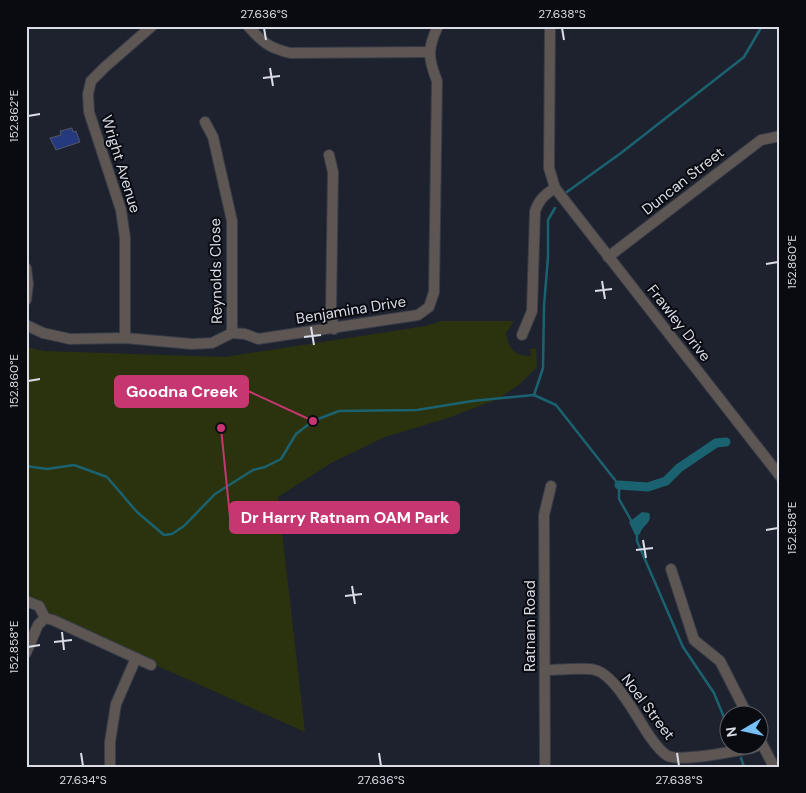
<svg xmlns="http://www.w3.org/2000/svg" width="806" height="793" viewBox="0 0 806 793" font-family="'DM Sans',sans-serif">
<rect width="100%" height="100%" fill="#1d222e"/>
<path fill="#2b330e" d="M442 321H514L506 333C508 348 515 357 531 356L530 349 536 348 537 367 520 384 498 399 448 418 385 437 331 463 278 497 305 732 113 646 26 605V347L44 351 224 357 426 326Z"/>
<path fill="#1b6271" d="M642 512 649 513C653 523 642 525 640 534L637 535H635L629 522Z"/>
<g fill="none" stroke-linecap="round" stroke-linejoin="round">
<g stroke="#1b6271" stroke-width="2.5">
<polyline points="564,194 621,153 744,57 762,26"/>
<polyline points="534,395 543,368 544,306 548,257 548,220 555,208"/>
<polyline points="26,466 47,469 74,465 107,477 137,512 164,535 172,534 184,526 215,494 253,470 265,467 281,459 296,434 313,421 339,411 417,410 472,401 534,395 556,405 619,485 619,499 632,522"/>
<polyline points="637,532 637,541 683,647 714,693 728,727"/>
<polyline points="741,758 744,767"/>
</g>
<polyline stroke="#1b6271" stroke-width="9" points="619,485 648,487 666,481 679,468 716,443 726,442"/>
</g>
<polygon fill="#24397e" stroke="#515665" points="72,128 73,132 76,131 80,142 56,150 50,138 61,135 60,131"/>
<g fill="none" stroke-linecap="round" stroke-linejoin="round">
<g stroke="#373c48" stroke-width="12">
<g id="minor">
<path d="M248 26C262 42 269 48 290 53L429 52"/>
<polyline points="550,26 549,168 555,188 780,476"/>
<polyline points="205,122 213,137 232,221 232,333"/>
<polyline points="329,155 333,172 331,312 334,329"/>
<polyline points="608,257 761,140 780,136"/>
<polyline points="26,268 28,284 26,300"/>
<path d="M26 325 43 333 70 339 125 338 192 344 212 343 232 333 245 334 258 339 418 315 429 307 434 292 437 81C428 58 427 49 438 26"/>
<path d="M522 335 532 311 535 211C539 200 544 195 555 188"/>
<polyline points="125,338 125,238 121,210 89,112 88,94 91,81 105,67 152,26"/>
<polyline points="671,569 694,640 720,661 748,716"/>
<polyline points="26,601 39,606 45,618"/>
<polyline points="26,653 38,625 45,618 53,620 151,665"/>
<path d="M545 670C557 670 585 667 595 670 614 674 637 717 648 734 653 741 660 752 668 756 684 762 734 751 752 748L757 746"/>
<polyline points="758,736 774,767"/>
<polyline points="110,767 110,742 116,704 136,658"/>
<polyline points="545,767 544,515 551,486"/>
</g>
</g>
<use href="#minor" stroke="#5e5653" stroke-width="10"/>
</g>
<path fill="none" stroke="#dadde6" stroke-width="2" d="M264 28 266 40M562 28 564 40M270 68 273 86M263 78 280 76M28 116 40 114M766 264 778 262M602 281 605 299M595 291 612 289M311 327 314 345M304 337 321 335M28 381 40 379M766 530 778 528M643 540 646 558M636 550 653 548M352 586 355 604M345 596 362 594M62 632 64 650M54 642 72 640M28 647 40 645M81 753 83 766M379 753 381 766M677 753 679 766"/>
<g text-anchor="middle" stroke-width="4" stroke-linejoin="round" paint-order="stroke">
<g font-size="15" fill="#dadde6" stroke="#090b11">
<text transform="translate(121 164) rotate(73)" y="5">Wright Avenue</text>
<text transform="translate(683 181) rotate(-38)" y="5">Duncan Street</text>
<text transform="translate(216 271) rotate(-91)" y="5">Reynolds Close</text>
<text transform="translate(351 310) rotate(-9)" y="5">Benjamina Drive</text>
<text transform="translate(679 323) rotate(52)" y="5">Frawley Drive</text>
<text transform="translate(530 626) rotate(-90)" y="5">Ratnam Road</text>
<text transform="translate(648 707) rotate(53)" y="5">Noel Street</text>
</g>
</g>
<path fill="none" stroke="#c63670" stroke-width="2" d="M313 421L248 391M221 428L230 517"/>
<g fill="#c63670" stroke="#090b11" stroke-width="2">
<circle cx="313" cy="421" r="5"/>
<circle cx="221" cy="428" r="5"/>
</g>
<g fill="#c63670" stroke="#c63670" stroke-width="2">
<rect x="115" y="376" width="133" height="31" rx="5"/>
<rect x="230" y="502" width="229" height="31" rx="5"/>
</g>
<g font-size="16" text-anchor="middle" font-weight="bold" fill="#fff">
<text x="182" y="397">Goodna Creek</text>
<text x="345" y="523">Dr Harry Ratnam OAM Park</text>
</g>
<rect width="806" height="793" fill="none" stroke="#090b11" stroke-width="55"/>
<g transform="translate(744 730) rotate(261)"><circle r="24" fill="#090b11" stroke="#5d5f66"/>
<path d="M0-4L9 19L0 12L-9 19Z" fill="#76c0f7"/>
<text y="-8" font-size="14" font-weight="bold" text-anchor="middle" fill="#dadde6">N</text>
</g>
<rect x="28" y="28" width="750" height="738" fill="none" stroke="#dadde6" stroke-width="2"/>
<g font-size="12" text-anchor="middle" fill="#dadde6">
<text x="264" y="18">27.636°S</text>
<text x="562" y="18">27.638°S</text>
<text transform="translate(14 116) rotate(-90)" y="4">152.862°E</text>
<text transform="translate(792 262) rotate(-90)" y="4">152.860°E</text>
<text transform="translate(14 381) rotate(-90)" y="4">152.860°E</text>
<text transform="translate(792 528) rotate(-90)" y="4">152.858°E</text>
<text transform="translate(14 647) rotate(-90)" y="4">152.858°E</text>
<text x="83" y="784">27.634°S</text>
<text x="381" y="784">27.636°S</text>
<text x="679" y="784">27.638°S</text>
</g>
</svg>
